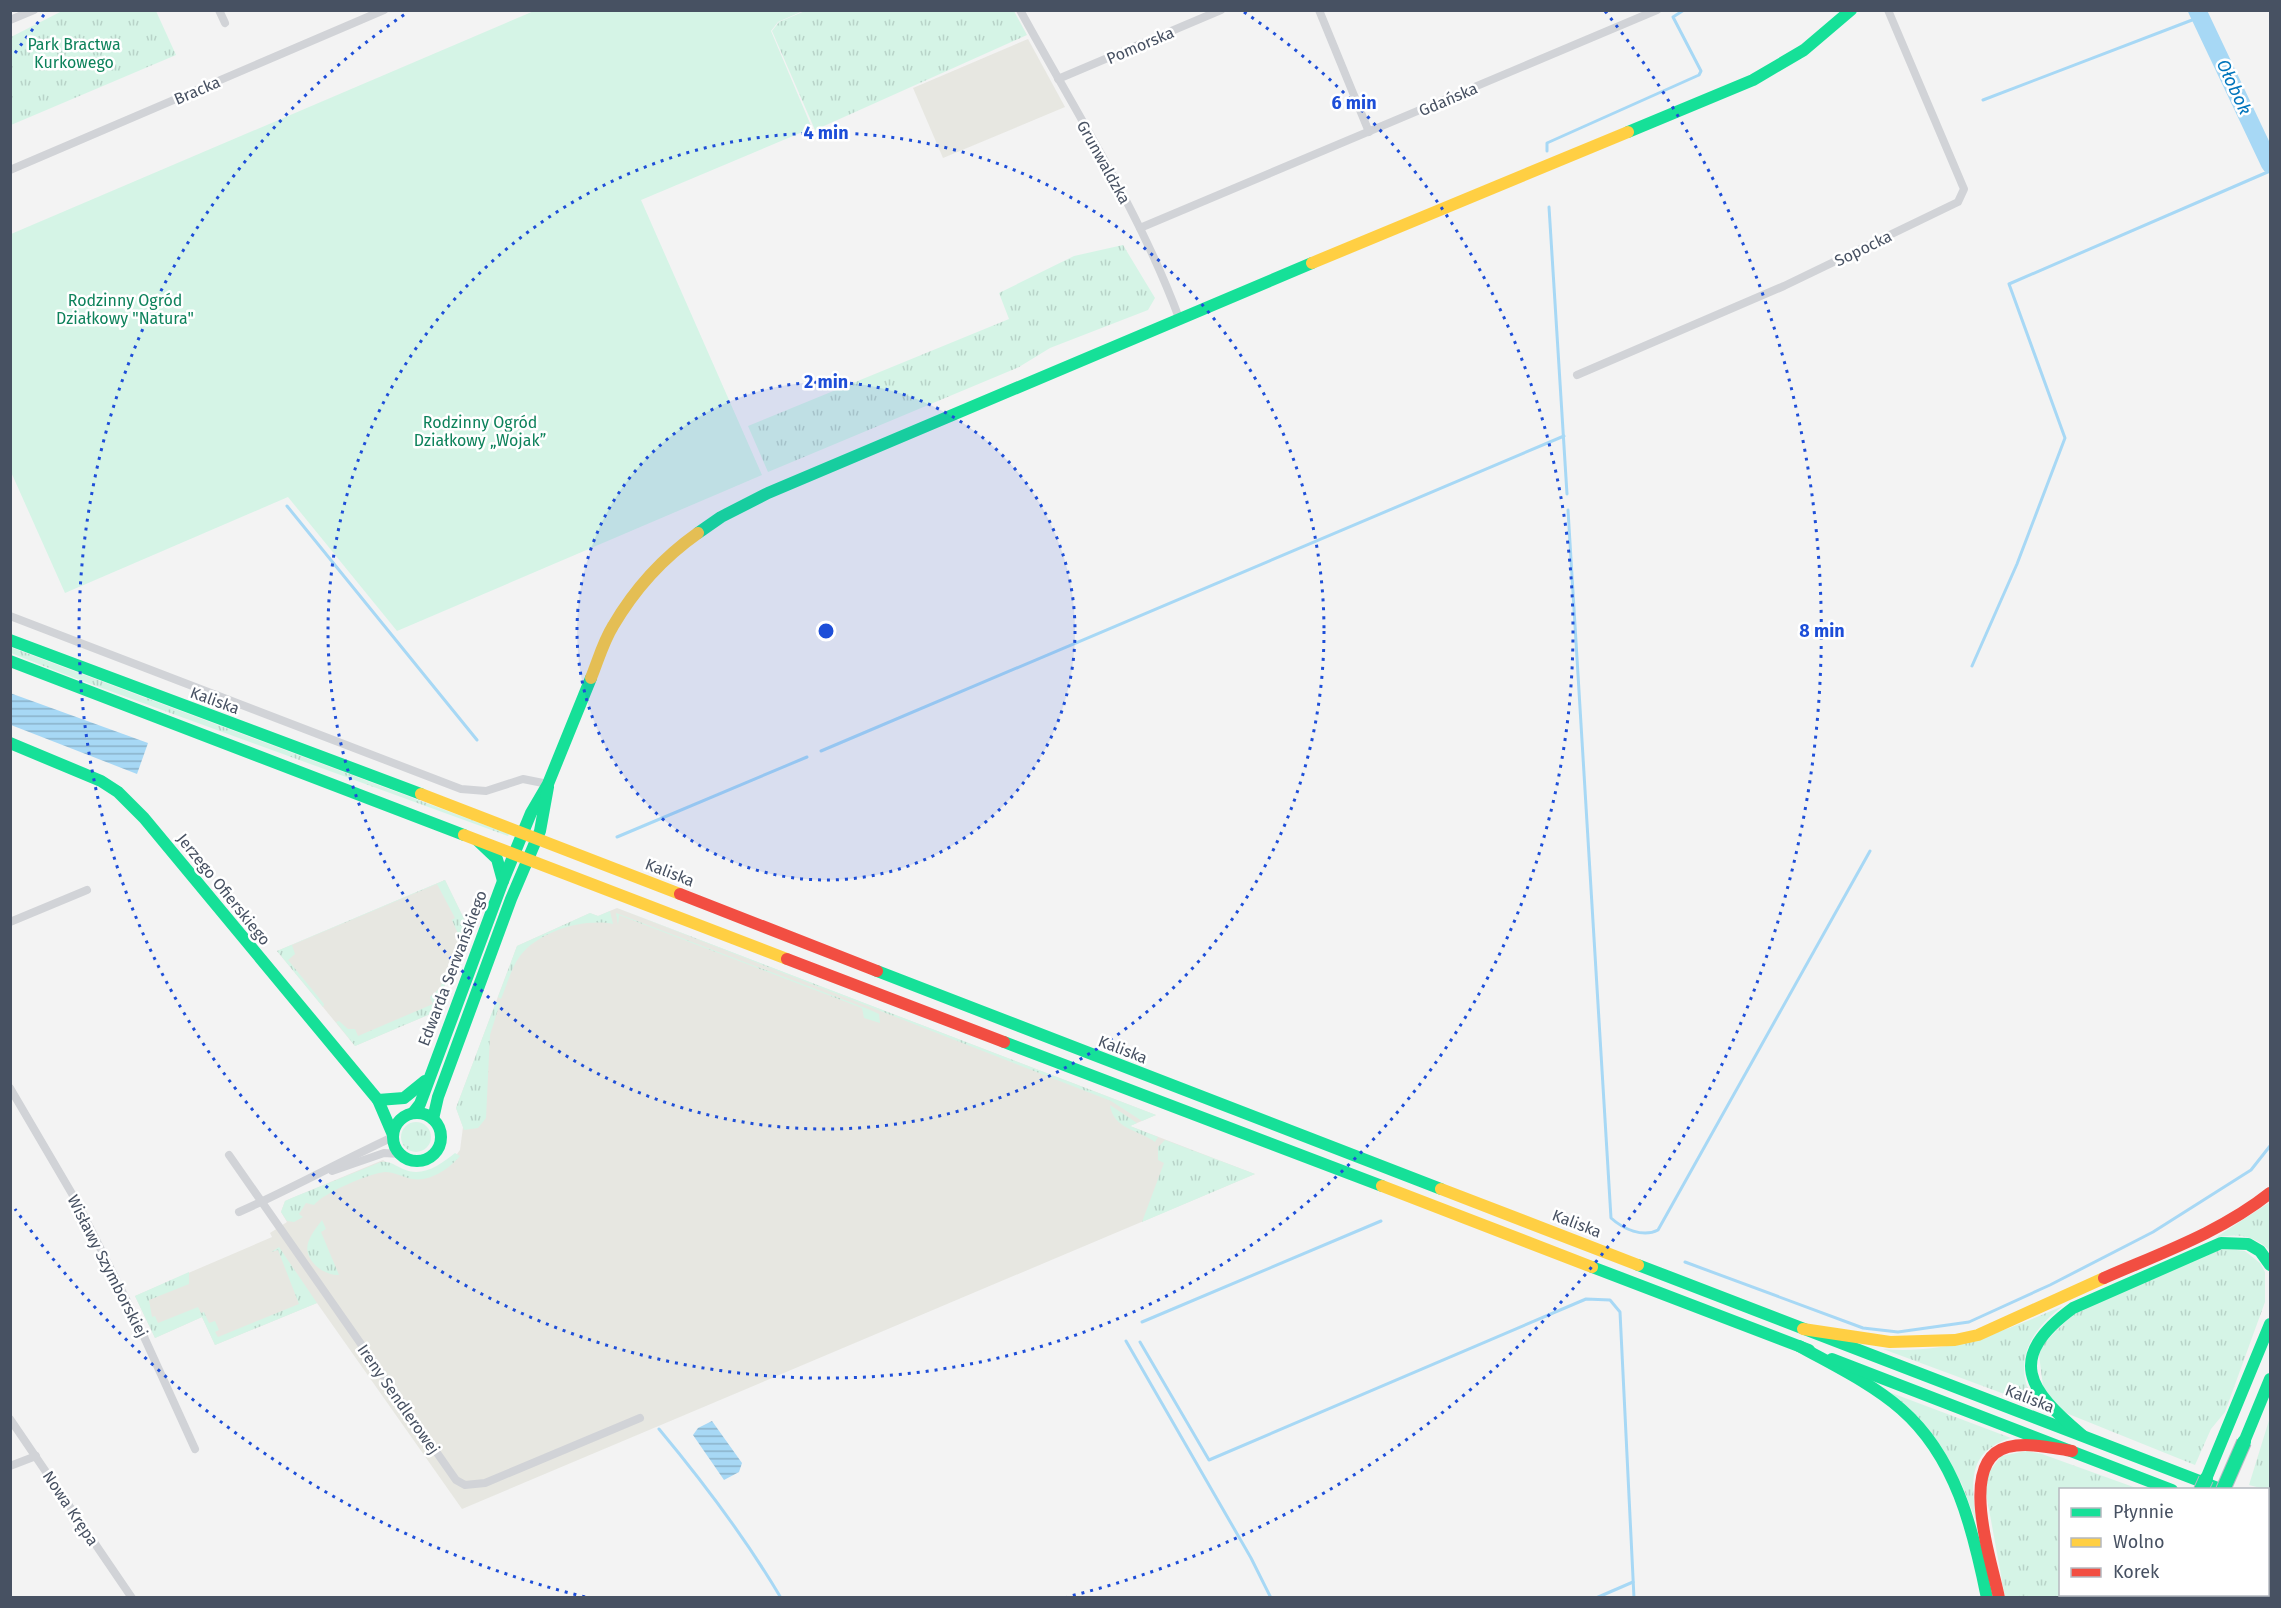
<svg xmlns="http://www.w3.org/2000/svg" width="2281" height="1608" viewBox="0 0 2281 1608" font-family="'Fira Sans',sans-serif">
<defs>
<pattern id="grass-tufts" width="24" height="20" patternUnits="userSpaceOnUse" patternTransform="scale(1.5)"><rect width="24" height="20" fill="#d5f4e6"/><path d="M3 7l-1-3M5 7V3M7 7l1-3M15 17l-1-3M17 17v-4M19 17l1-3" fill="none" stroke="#b8d3c8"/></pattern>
<pattern id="water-rules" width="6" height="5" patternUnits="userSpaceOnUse" patternTransform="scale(1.5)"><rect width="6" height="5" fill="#a7d8f5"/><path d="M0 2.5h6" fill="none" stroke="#8ab2ca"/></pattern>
</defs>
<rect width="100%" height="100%" fill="#f3f3f3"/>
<g fill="#e7e7e1">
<polygon points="1028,39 1065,107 943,158 913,88"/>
<polygon points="445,880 467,925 435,1012 355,1046 277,951"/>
<polygon points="617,908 1156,1115 1130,1126 1255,1174 462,1509 317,1303 215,1345 202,1317 155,1338 135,1296 272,1237 270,1233 287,1222 281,1212 285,1201 383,1160 394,1168 416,1177 451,1162 460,1150 463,1127 456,1108 517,946 590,913 598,916"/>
</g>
<g fill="url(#grass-tufts)">
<polygon points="64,10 156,11 176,55 11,125 11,37"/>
<polygon points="1014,11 1027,35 815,130 772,31 779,22 805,11"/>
<polygon points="1123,245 1155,298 1148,310 1050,348 1019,367 768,472 748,426 1009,319 999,293 1074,256"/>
<polygon points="10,647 509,834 508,836 69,676 11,653"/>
<polygon points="445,880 467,925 458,950 460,938 452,920 455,918 437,884 292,945 295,954 288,960 324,1004 323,1007 277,951"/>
<polygon points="617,908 1156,1115 1142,1121 1111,1101"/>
<path d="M610 911 613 924C584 918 539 931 520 956 511 968 507 985 501 999L498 997 517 946 590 913 598 916Z"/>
<polygon points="616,913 868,1009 879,1014 880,1023 864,1018 862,1008 619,915 618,925"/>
<polygon points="451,968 435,1012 355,1046 336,1022 339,1021 348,1029 355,1029 358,1036 433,1004 430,997 440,988 448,969"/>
<polygon points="496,1002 500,1003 490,1035 486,1118 478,1128 464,1130 456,1108"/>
<path d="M1110 1105 1137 1123 1130 1126 1158 1137 1155 1142C1139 1130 1113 1129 1110 1105Z"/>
<circle cx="416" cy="1137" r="15"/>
<polygon points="1165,1140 1255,1174 1142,1222 1164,1163 1158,1160 1158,1147"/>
<path d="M455 1153 460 1156C449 1169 430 1182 412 1179 403 1177 394 1172 385 1172 370 1173 323 1193 314 1205L306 1203 299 1214 303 1217 294 1222 287 1221 281 1212 285 1201 294 1197 381 1162C391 1161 395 1166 403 1169 422 1178 440 1165 455 1153Z"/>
<path d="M2270 1202V1251C2254 1235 2237 1233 2215 1238Z"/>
<path d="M322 1220 326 1229 321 1232 339 1275C324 1276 303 1260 308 1243 311 1234 316 1228 322 1220Z"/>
<polygon points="279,1247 317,1303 215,1345 202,1317 155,1338 135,1296 189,1272 189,1284 149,1300 152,1317 155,1316 158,1323 198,1307 201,1313 204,1312 209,1323 215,1321 219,1330 215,1332 218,1337 299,1304 278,1250 271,1252"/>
<polygon points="2228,1249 2245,1251 2260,1263 2265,1272 2265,1302 2225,1412 2211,1429 2195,1465 2066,1413 2048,1395 2043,1386 2039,1355 2043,1344 2073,1314 2214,1251"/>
<path d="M2063 1306C2028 1332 2010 1366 2037 1406L1883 1349C1948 1355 2004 1331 2063 1306Z"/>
<path d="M1889 1392 2011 1438C1965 1452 1972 1485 1977 1524L1961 1482Z"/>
<polygon points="2270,1417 2270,1493 2268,1490 2249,1485"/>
<polygon points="2027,1451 2042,1454 2139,1489 2060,1490 2060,1594 2142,1595 2141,1597 2005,1597 1986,1493 1987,1475 2001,1456"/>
<polygon points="2268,1540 2270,1541 2270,1597 2191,1597 2192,1594 2268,1594"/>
</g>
<polygon fill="#d5f4e6" points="534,11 803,11 778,22 771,31 812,128 641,200 762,475 397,631 288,497 65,593 11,472 11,234"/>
<g fill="url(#water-rules)">
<polygon points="10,693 148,743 137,774 11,725"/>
<polygon points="712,1421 742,1463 739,1472 724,1480 693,1435 698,1428"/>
</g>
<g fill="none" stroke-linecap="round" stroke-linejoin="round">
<g stroke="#a7d8f5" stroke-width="3">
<polyline points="1983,100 2200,17"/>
<polyline points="1547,151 1547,143 1699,75 1701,71 1673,17 1684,10"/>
<polyline points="1549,207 1567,494"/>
<polyline points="287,506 477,740"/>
<path d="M1568 510 1611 1218C1623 1229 1643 1238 1658 1230L1870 851"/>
<polyline points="1972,666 2017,564 2065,438 2009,284 2270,171"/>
<polyline points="821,751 1564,436"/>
<polyline points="617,837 807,757"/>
<polyline points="1685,1262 1863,1328 1898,1332 1969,1322 2050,1285 2153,1232 2251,1170 2270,1146"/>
<polyline points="1142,1322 1381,1221"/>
<polyline points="1126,1341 1251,1558 1271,1598"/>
<polyline points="1140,1342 1209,1460 1586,1299 1610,1300 1620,1312 1634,1598"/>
<path d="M659 1429C704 1483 745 1537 781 1598"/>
<polyline points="1596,1598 1633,1582"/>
</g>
<polyline stroke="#a7d8f5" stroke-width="18" points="2197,10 2270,164"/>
<g stroke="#d1d3d7" stroke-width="8">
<polyline points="219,10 225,23"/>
<path d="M1020 10C1075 111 1139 210 1179 318"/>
<polyline points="1319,10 1369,132"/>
<polyline points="10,20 34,10"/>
<polyline points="1058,79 1221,10"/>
<polyline points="10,170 384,10"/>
<polyline points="1140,228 1657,10"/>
<polyline points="1577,375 1784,286 1958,202 1964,189 1888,10"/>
<polyline points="10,616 461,789 486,791 523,779 548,784"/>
<polyline points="10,922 87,890"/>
<polyline points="10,1088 78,1204 135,1317 195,1449"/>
<polyline points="229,1155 456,1480 465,1485 485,1483 640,1418"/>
<polyline points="332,1171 384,1153 400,1154"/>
<path d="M239 1212C291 1189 341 1161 393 1137"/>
<polyline points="10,1419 132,1598"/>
<polyline points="10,1466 36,1456"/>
</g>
<g stroke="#16e098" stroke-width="12">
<polyline points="1628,132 1753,80 1804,50 1851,10"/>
<polyline points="698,533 721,517 768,493 1312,263"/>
<polyline points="10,640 421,794"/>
<polyline points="10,661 464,835"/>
<polyline points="10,743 101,781 118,792 144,818 378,1100 393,1135"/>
<polyline points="478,841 497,859 503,881"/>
<polyline points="877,971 1441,1189"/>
<polyline points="1004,1042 1382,1186"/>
<polyline points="378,1100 404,1098 425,1081"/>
<polyline points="413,1113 420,1104 503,881 531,813 548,784 591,678"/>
<circle cx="417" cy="1137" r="24"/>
<polyline points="433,1119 438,1097 511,899 540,831 548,787"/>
<polyline points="1638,1265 2223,1490"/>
<polyline points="1592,1267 1809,1350"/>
<path d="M1799 1346C1833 1365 1871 1383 1901 1409 1956 1457 1973 1529 1987 1598"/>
<polyline points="1832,1359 2172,1490"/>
<path d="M2082 1435C2028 1390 2005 1358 2073 1308L2221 1243 2248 1244 2260 1251 2270 1265"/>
<polyline points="2244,1442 2270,1379"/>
<polyline points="2206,1479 2270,1324"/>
<polyline points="2151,1598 2153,1594"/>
<polyline points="2173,1598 2174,1594"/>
</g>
<g stroke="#ffcf43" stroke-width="12">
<polyline points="1312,263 1628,132"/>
<path d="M591 678C598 661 603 642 613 626 634 590 664 557 698 533"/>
<polyline points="421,794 680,894"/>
<polyline points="464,835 787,959"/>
<polyline points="1382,1186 1592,1267"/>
<polyline points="1441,1189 1638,1265"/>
<polyline points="1803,1329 1890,1342 1955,1340 1978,1335 2104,1278"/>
<polyline points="2268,1507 2270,1508"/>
<polyline points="2268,1526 2270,1527"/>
</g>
<g stroke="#f24e42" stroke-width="12">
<polyline points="680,894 877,971"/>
<polyline points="787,959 1004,1042"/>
<path d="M2104 1278C2161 1253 2221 1232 2270 1193"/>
<path d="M1999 1598C1992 1561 1956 1460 2008 1447 2028 1442 2052 1448 2072 1451"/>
</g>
<g stroke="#b6bac3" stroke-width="16" stroke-linecap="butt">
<g id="fast-bridge">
<polyline points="2201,1490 2206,1479"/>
<polyline points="2223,1490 2244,1442"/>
</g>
</g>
<use href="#fast-bridge" stroke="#16e098" stroke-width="14"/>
</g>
<circle cx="826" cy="631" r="249" fill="#1d4ed8" fill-opacity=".12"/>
<g fill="none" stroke="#1d4ed8" stroke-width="3" stroke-dasharray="3 6">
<circle cx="826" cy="631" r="249"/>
<circle cx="826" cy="631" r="498"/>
<path d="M1244 12A747 747 0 1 1 408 12"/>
<path d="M585 1597A996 996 0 0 1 15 1209M15 53A996 996 0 0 1 47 11M1605 11A996 996 0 0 1 1067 1597"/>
</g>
<g text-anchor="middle" stroke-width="5" stroke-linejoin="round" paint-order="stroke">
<g font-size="16" fill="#0d825b" stroke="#fff">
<text x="74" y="50">Park Bractwa<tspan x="74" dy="18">Kurkowego</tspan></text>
<text x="125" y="306">Rodzinny Ogród<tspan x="125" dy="18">Działkowy "Natura"</tspan></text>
<text x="480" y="428">Rodzinny Ogród<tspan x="480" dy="18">Działkowy „Wojak”</tspan></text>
</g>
<g font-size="16" fill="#475162" stroke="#fff">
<text transform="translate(1140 45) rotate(-23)" y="6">Pomorska</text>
<text transform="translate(197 90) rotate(-23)" y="6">Bracka</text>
<text transform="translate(1448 99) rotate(-23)" y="6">Gdańska</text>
<text transform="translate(1104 162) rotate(61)" y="6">Grunwaldzka</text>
<text transform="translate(1863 248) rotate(-26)" y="6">Sopocka</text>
<text transform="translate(215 700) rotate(20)" y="6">Kaliska</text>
<text transform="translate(670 872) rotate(21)" y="6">Kaliska</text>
<text transform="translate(224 889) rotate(51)" y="6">Jerzego Ofierskiego</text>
<text transform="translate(452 968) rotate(-69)" y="6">Edwarda Serwańskiego</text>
<text transform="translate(1123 1049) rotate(21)" y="6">Kaliska</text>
<text transform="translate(1577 1223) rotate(21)" y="6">Kaliska</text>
<text transform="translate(108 1266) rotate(63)" y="6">Wisławy Szymborskiej</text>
<text transform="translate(2030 1398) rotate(21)" y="6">Kaliska</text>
<text transform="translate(399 1399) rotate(55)" y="6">Ireny Sendlerowej</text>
<text transform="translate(71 1508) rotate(56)" y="6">Nowa Krępa</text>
</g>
<g font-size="18" font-style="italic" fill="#0075bc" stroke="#fff">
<text transform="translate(2234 87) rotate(65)" y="6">Ołobok</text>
</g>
</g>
<circle cx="826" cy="631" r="9" fill="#1d4ed8" stroke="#fff" stroke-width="3"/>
<g font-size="18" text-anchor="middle" font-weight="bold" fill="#1d4ed8" stroke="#fff" stroke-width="5" stroke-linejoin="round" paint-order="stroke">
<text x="1354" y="109">6 min</text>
<text x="826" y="139">4 min</text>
<text x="826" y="388">2 min</text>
<text x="1822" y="637">8 min</text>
</g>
<rect width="2281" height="1608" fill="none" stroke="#475162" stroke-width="24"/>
<rect x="2059" y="1488" width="210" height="108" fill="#ffffff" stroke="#b5b9c0" stroke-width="1.5"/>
<rect x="2071" y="1508" width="30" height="9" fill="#16e098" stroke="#b5b9c0" stroke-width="1.5"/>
<text x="2113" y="1518" font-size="18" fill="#475162">Płynnie</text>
<rect x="2071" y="1538" width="30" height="9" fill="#ffcf43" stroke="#b5b9c0" stroke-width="1.5"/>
<text x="2113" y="1548" font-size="18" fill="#475162">Wolno</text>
<rect x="2071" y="1568" width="30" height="9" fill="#f24e42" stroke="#b5b9c0" stroke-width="1.5"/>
<text x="2113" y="1578" font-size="18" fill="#475162">Korek</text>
</svg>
